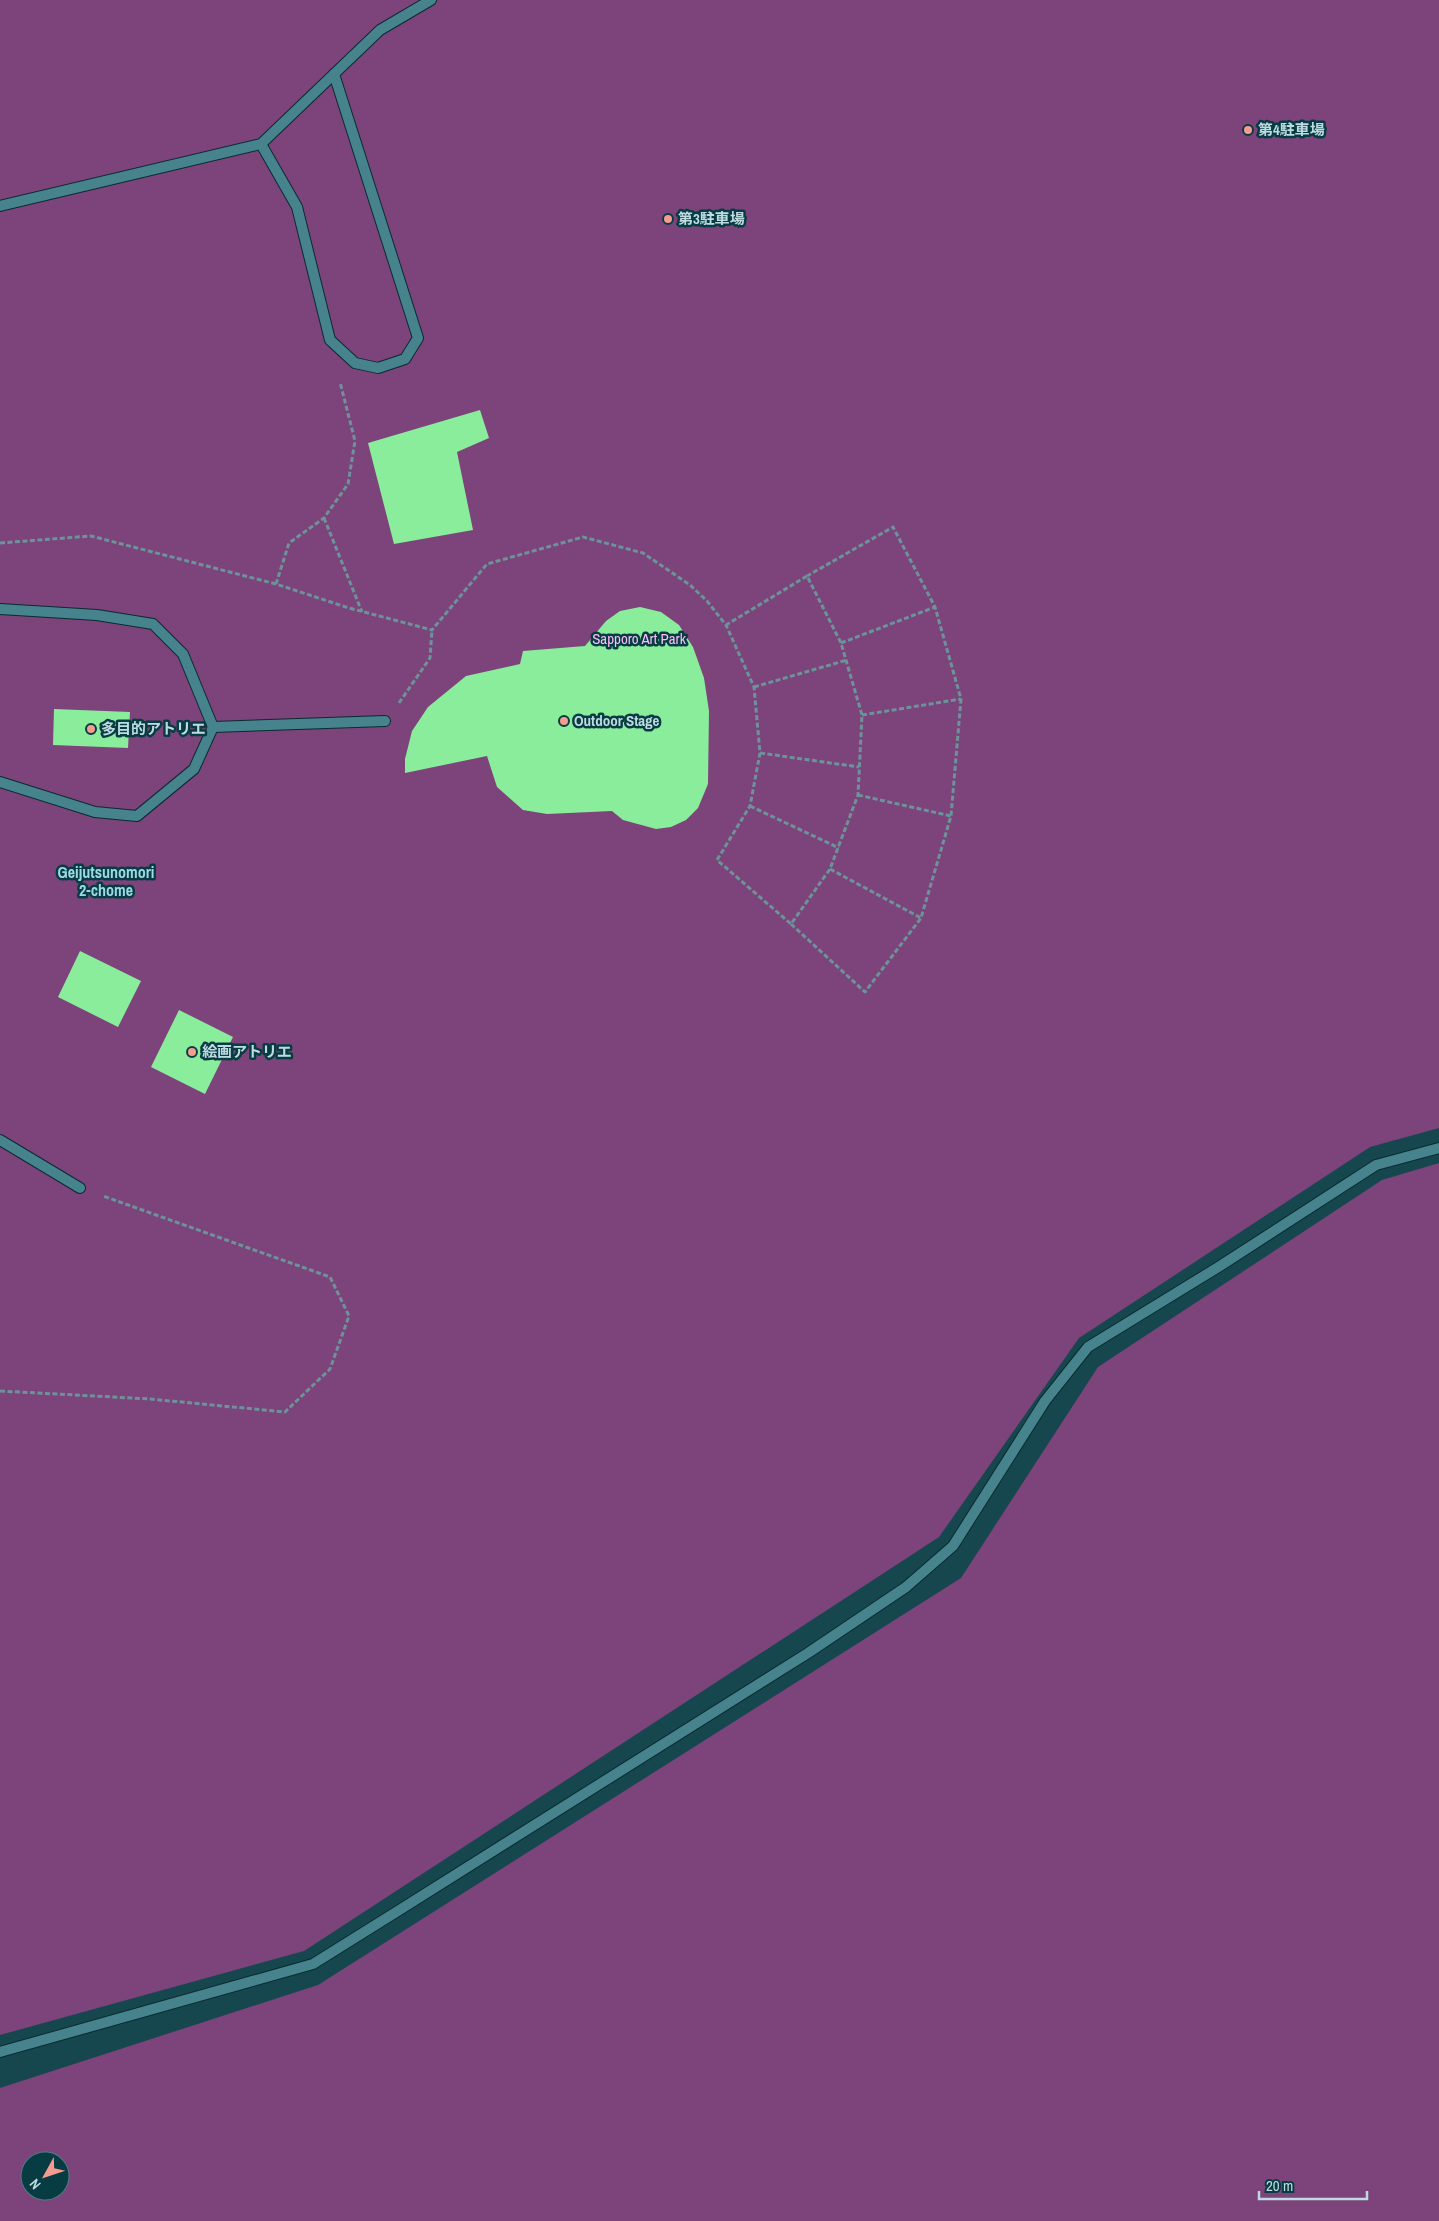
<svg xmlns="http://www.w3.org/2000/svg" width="1439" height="2221" viewBox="0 0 1439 2221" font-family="'Archivo Narrow','Noto Sans JP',sans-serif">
<rect width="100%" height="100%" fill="#17474e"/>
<g fill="#7d437b" fill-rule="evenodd">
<polygon points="0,0 1439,0 1439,1128 1370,1147 1079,1338 939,1537 304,1951 0,2035"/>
<path d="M1439 1163V2221H0V2088L318 1985 961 1578 1098 1367 1382 1180ZM30 2161H60V2191H30Z"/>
</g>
<g fill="#8aed9c">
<polygon points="480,410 489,438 457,452 473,530 394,544 368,443"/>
<polygon points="640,607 661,612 679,625 693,647 704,678 709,711 708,784 698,808 686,820 671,827 656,829 623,820 612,811 547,814 523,810 497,787 487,756 405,773 405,759 412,731 428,707 466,676 520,664 523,651 585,646 606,621 620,611"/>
<polygon points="54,709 130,712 128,748 53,745"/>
<polygon points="80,951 141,981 118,1027 58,997"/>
<polygon points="179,1010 233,1037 205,1094 151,1067"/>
</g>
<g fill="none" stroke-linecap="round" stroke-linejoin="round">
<g stroke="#092b30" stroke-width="12">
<g id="lane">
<polyline points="261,144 297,207 330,340 355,363 378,368 405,359 418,338 334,74"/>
<polyline points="0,206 261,144 380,30 431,0"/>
<polyline points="0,609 97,615 153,624 183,654 213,727 194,769 137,816 95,812 0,782"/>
<polyline points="213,727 385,721"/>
<polyline points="0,1140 80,1188"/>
</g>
</g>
<g stroke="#092b30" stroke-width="12">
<polyline id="street" points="0,2052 313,1964 401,1909 808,1653 906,1587 953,1546 1045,1401 1088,1347 1220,1266 1376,1165 1439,1148"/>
</g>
<g stroke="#6c9399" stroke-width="3" stroke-dasharray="5 2.5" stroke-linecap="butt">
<polyline points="324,518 362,612"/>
<polyline points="0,543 91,536 276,584 349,608 432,630 487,564 583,537 643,553 690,585 707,601 726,625 754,687 760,753 750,806 717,860 791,924 830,869 858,795 862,715 841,643 807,576 726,625"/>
<polyline points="276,584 289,543 324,518 348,484 355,441 340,382"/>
<polyline points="841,643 935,607"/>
<polyline points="754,687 847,660"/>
<polyline points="399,703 430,658 432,630"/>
<polyline points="862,715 961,699"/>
<polyline points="760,753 859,767"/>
<polyline points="858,795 951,816"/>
<polyline points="750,806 839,848"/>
<polyline points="830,869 921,918"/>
<polyline points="791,924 865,992 921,918 951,816 961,699 935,607 893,527 807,576"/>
<polyline points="0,1391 150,1399 285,1412 330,1369 349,1316 330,1277 103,1196"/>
</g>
<use href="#lane" stroke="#46838d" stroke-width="10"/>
<use href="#street" stroke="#46838d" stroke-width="10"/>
</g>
<g fill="#f59c90" stroke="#083c43" stroke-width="2">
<circle cx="1248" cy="130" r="5"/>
<circle cx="668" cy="219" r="5"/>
<circle cx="564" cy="721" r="5"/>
<circle cx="91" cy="729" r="5"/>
<circle cx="192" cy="1052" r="5"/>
</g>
<g text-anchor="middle" stroke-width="5" stroke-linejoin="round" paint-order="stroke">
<g font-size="15" font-weight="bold" fill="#bddbe0" stroke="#083c43" text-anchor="start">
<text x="1258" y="135">第4駐車場</text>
<text x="678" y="224">第3駐車場</text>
<text x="574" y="726">Outdoor Stage</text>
<text x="101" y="734">多目的アトリエ</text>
<text x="202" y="1057">絵画アトリエ</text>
</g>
<g font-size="15" fill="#fdbdf9" stroke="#083c43">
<text x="639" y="644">Sapporo Art Park</text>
</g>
<g font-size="16" font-weight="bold" fill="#9bdae4" stroke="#083c43">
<text x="106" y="878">Geijutsunomori<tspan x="106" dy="18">2-chome</tspan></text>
</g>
</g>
<g transform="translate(45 2176) rotate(230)"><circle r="24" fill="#083c43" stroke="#507c82"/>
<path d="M0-4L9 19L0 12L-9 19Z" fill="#f59c90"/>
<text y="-8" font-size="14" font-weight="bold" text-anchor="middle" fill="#bddbe0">N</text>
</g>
<path d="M1259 2191v8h108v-8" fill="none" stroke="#bddbe0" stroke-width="2.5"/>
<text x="1266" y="2191" font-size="15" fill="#bddbe0" stroke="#083c43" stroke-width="4" paint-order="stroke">20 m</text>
</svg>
